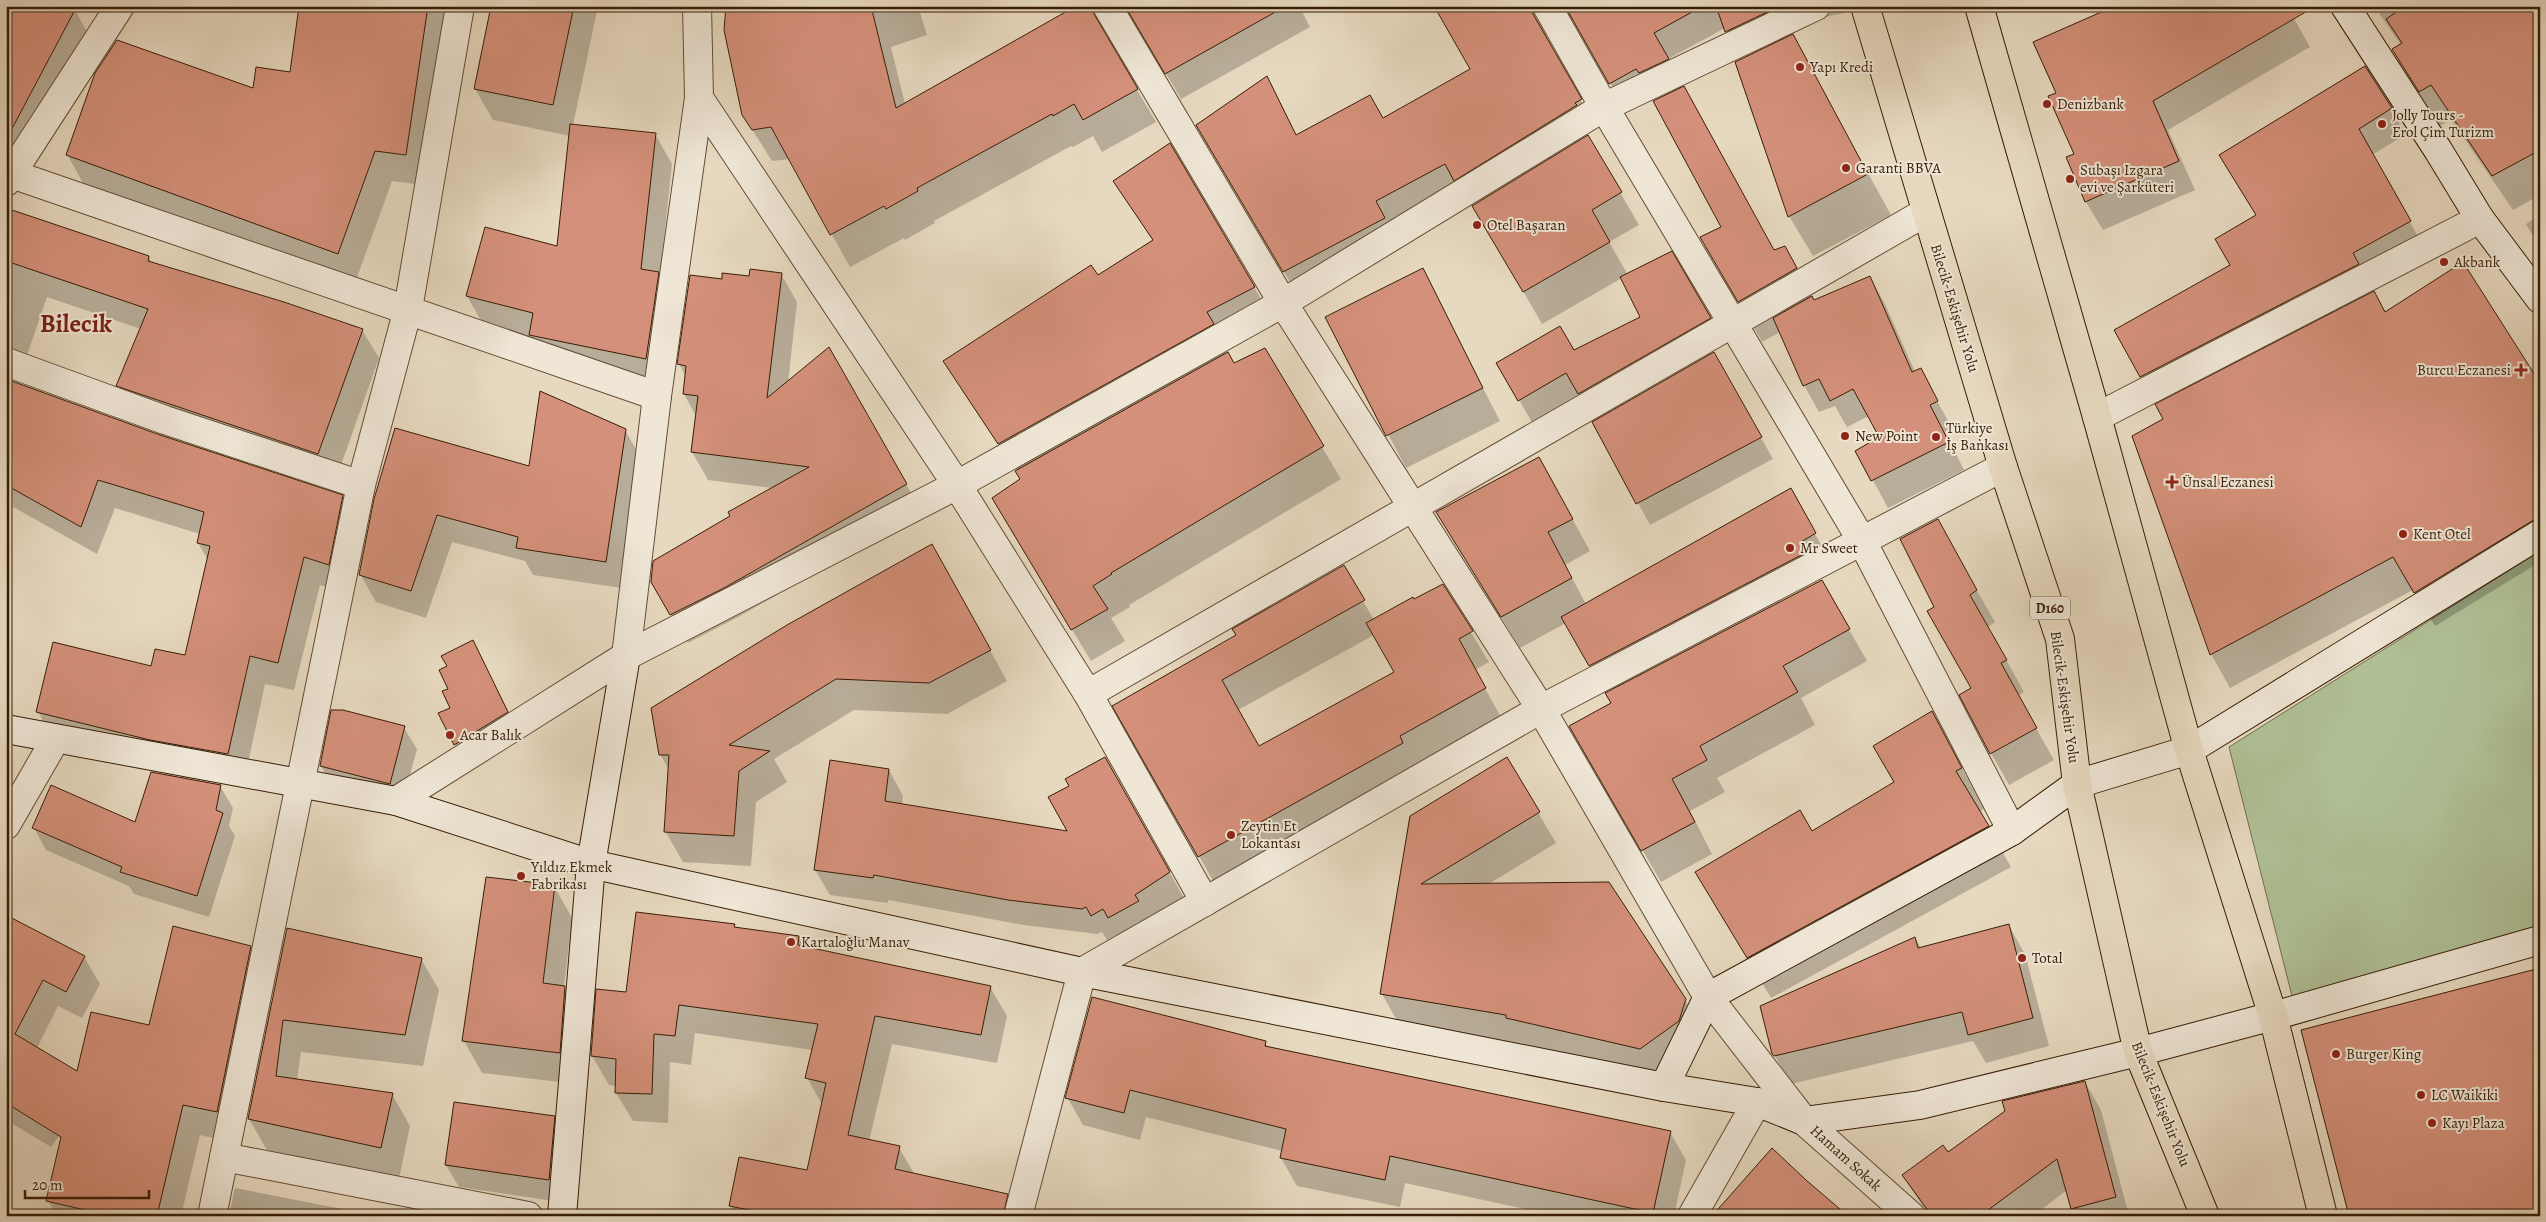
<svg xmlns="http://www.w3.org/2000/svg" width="2546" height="1222" viewBox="0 0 2546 1222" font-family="Alegreya,serif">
<rect width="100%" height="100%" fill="#e7d9c0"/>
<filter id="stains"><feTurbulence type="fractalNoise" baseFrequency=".004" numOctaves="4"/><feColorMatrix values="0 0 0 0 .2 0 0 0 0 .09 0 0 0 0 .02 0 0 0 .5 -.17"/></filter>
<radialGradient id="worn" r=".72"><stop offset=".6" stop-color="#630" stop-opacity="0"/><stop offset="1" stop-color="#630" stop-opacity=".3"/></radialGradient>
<polygon fill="#b0c096" stroke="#746e4e" points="2540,551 2540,925 2293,1000 2229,747"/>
<g fill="#0003" fill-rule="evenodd">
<polygon points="6,6 67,6 75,10 87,32 6,161"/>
<polygon points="300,6 448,6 423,185 392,181 355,283 84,185 67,154 254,90 291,73"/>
<polygon points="492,6 594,6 597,11 573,125 655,134 672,164 660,276 675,302 663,388 547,365 531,337 484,326 467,296 558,248 570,136 493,120 475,89"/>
<polygon points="727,6 918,6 927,35 891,47 905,104 1092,13 1156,122 1102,152 1093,136 1073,147 1071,146 934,221 935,223 905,240 904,238 850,267 790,159 772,161 743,115"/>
<polygon points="1126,6 1299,6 1310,27 1181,99"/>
<polygon points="1436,6 1842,6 1844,13 1825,17 1791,31 1792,33 1741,57 1725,28 1668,59 1682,85 1654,98 1652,94 1625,109 1576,23 1570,18 1562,16 1548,24 1546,33 1547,40 1595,126 1589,129 1590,132 1469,205 1460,190 1299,297 1212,151 1267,78 1297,136 1383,119 1472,69"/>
<polygon points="2287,6 2310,47 2168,130 2195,190 2103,230 2086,202 2067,158 2075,155 2057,94"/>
<polygon points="2374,6 2540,6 2540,195 2513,210 2451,119 2440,126 2393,50 2401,45"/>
<polygon points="1793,36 1891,215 1813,256 1789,216"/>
<polygon points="2365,67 2406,134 2372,155 2424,247 2156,402 2116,330 2232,265 2257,216"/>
<polygon points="1588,137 1639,225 1609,242 1628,275 1671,253 1722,340 1591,415 1579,395 1532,422 1498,364 1573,351 1642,317 1622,278 1542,324 1474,206"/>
<polygon points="1115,181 1254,287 1272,318 1224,343 1229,356 1234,364 1264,349 1341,479 1129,605 1130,607 1111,618 1125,641 1091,661 993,499 1022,480 945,361 1098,277 1153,241"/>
<polygon points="6,209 149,257 152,264 362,330 379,358 335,482 134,414 118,386 141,329 47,297 20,375 10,381 160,436 342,496 358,525 345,592 320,585 294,690 265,684 244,782 54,740 38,712 152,667 186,657 208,560 198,543 200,534 115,508 97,554 6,503"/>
<polygon points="2540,215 2540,248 2526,224"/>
<polygon points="1784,247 1815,301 1870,277 1885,304 1915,372 1920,370 1952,428 1945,432 1964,470 1888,508 1857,451 1881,438 1869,416 1847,427 1835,406 1819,412 1804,385 1780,332 1762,342 1725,278"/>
<polygon points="1422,270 1500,421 1406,468 1327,318"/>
<polygon points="781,274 797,302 788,383 829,349 922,512 740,616 688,643 652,582 732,517 773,488 708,480 692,452 696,416 684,394 686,377 679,364 723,280"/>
<polygon points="1714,354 1773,459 1650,525 1638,503"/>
<polygon points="2540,389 2540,562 2435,626 2413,590 2230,688 2211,654"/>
<polygon points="625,430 641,458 622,588 533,575 525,561 452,542 426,618 376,602 360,574 375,499 530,467"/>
<polygon points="1539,458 1590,551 1565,565 1586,604 1790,490 1827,555 1603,687 1566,623 1520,648 1437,513"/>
<polygon points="1955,552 1995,622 1988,627 2024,692 2018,696 2054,760 2009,785 1991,753 1972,689 1936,608"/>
<path d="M1343 567 1374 620 1442 585 1489 662 1475 670 1502 719 1216 886 1114 706 1237 636ZM1374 635 1396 672 1259 747 1238 710Z"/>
<polygon points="949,576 1007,681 947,714 854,710 774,759 787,782 756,802 751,866 683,862 665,831 669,770 660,754"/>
<polygon points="1821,581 1867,661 1801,698 1815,725 1717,778 1725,792 1690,811 1712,854 1661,882 1571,727"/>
<polygon points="473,642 520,734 467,766 440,714 452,709 448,667"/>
<polygon points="333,709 404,728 417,749 402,805 334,788 321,766"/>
<polygon points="1932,713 1984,809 1979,812 2011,867 1771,998 1720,913 1811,833 1895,783"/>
<polygon points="1506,759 1556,843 1487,885 1685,1000 1703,1031 1657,1079 1524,1049 1522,1044 1399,1024 1382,994 1409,817"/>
<polygon points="889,770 903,796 902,805 1070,833 1120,784 1184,898 1124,943 1118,934 1107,940 1102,932 1097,934 1024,925 888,900 888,903 830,895 815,870"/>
<polygon points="220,786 233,808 229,826 235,836 209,917 134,894 129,886 46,850 34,828 136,823"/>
<polygon points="554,886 572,918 564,987 583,1019 578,1084 482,1073 464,1041"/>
<polygon points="6,917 84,957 100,984 82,1018 58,1006 37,1048 76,1078 150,1027 250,947 268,978 235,1143 200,1135 181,1216 57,1216 48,1201 65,1128 51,1147 6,1120"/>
<polygon points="734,925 736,929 799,938 804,947 990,987 1007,1016 997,1063 892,1044 869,1141 899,1148 915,1175 996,1193 1009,1216 736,1216 731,1206 808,1171 823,1106 807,1078 813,1050 695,1033 691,1065 670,1062 668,1123 633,1121 616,1093 616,1086 609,1085 592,1056 627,994"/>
<polygon points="2009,926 2025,954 2049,1046 1986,1063 1973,1041 1791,1084 1775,1056 1762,1007 1915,938 1921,948"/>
<polygon points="288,930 421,959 439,990 423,1066 301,1052 297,1080 392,1094 410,1126 399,1179 267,1150 249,1119"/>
<polygon points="1265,1042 1268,1048 1670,1132 1686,1160 1674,1216 1557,1216 1405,1183 1400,1207 1297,1186 1281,1158 1282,1151 1146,1117 1140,1140 1083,1125 1067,1097"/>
<polygon points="2085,1082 2101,1110 2129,1216 2076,1216 2067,1190 2033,1216 1929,1216 1903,1176"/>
<polygon points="554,1118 566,1139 561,1202 459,1187 446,1165"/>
<polygon points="235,1188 378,1216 229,1216"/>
<polygon points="6,1191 13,1203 6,1214"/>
</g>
<g fill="#d4907a" stroke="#371d05">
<polygon points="6,6 77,6 6,140"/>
<polygon points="299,6 428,6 406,155 375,151 338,254 66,155 95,73 117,40 253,88 256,67 290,72"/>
<polygon points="491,6 574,6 553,105 474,89"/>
<polygon points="726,6 871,6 896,108 1076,6 1091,6 1094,14 1138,89 1083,120 1074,104 1053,116 1052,114 917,188 918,191 886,209 884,206 830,235 771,127 752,130 742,115 724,30"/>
<polygon points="1125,6 1286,6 1165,74"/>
<polygon points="1434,6 1531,6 1533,14 1582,99 1575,103 1577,105 1454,181 1445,164 1376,201 1385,218 1283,272 1196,125 1267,76 1296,135 1370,95 1383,118 1470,69"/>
<polygon points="1565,6 1703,6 1654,33 1669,59 1639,73 1636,69 1609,84"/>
<polygon points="1716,6 1778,6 1778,7 1725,32"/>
<polygon points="2115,6 2316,6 2153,101 2179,161 2085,202 2066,157 2074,154 2048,96 2056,93 2033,42"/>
<polygon points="2405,6 2540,6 2540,150 2492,176 2431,85 2419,92 2392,49 2402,43 2386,19"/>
<polygon points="1793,34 1868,174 1788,217 1735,62"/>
<polygon points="2365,66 2392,108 2359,129 2411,221 2353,253 2359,264 2140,377 2114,330 2230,265 2215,239 2256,215 2219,155"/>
<polygon points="1684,86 1774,250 1785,246 1797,268 1738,302 1700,237 1721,227 1653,101"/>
<polygon points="570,124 656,133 641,269 659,272 646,359 529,335 533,313 466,296 485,227 557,246"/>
<polygon points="1588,135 1622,192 1592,210 1610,242 1523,292 1472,206"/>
<polygon points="1170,143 1255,287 1207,312 1214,324 998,444 943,361 1091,265 1098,275 1153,240 1113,181"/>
<polygon points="6,208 149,256 148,261 284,302 363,329 318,454 116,386 148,309 6,261"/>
<polygon points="1672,251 1711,318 1578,394 1566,373 1518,401 1496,363 1560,326 1574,350 1640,317 1620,277"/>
<polygon points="2463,262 2540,383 2540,518 2532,521 2414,593 2393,557 2210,655 2132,436 2163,419 2155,404 2374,291 2385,312"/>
<polygon points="1423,268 1483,388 1386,436 1325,317"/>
<polygon points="750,269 782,273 767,398 829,347 907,484 724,588 670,615 651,582 653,561 730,516 728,512 809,467 691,452 698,396 683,394 686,366 677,364 690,275 722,279 722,273 749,276"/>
<polygon points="1870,276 1912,372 1921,368 1938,401 1930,405 1949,442 1871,481 1855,451 1879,437 1853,389 1830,401 1819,379 1803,386 1773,318 1812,296 1814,300"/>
<polygon points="1265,348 1324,446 1111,573 1112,574 1093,586 1108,609 1071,630 992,498 1020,479 1015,471 1228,352 1234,363"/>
<polygon points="1714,352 1762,437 1636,504 1592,422"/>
<polygon points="6,379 160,435 343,495 329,565 304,557 278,663 250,656 228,754 150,740 36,712 53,642 151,666 155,649 185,655 210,546 197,543 204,512 98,480 81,527 6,485"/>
<polygon points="540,391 626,429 606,562 516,548 518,537 437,515 411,591 359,575 374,499 395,428 529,466"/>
<polygon points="1539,457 1573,519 1548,532 1572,578 1501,617 1436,512"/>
<polygon points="1791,488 1816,533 1801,542 1807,552 1589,666 1561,617"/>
<polygon points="1938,519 1977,590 1970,595 2007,660 2001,663 2037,728 1990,754 1959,695 1971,688 1927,611 1934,607 1900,539"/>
<polygon points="932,544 991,650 929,683 836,679 729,745 770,751 739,771 734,836 664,832 669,755 659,755 651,708 787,625"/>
<polygon points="1344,565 1365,600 1222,680 1259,746 1394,672 1366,623 1413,597 1414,599 1443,584 1473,631 1459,639 1486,688 1400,736 1403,743 1198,857 1112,706 1236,635 1232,629"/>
<polygon points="1822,580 1850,629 1783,666 1798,692 1700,746 1707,760 1672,779 1695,822 1641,851 1569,726 1611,703 1605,693"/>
<polygon points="473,640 508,712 454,745 438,713 450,708 442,691 448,689 439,670 447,666 441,656"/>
<polygon points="331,710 343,710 405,726 390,784 320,766"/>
<polygon points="1932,711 1962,768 1956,771 1989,826 1747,958 1695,872 1800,810 1812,831 1894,782 1873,746"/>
<polygon points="1105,757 1170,872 1135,895 1139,901 1108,918 1103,909 1091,916 1086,907 1082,909 1008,900 874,875 873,878 814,870 830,760 889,769 885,801 1067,831 1048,797 1069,786 1065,779"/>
<polygon points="1507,757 1540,812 1421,884 1609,882 1686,999 1679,1021 1640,1049 1506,1018 1506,1015 1380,994 1410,816"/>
<polygon points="151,772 221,785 216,810 223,813 197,896 120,872 122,867 32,828 51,785 135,822"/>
<polygon points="486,877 555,885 543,983 565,986 560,1053 462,1041"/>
<polygon points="636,912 735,924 734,927 799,936 798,945 991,986 981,1035 875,1016 848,1135 900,1146 895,1169 1008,1194 1003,1216 780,1216 729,1206 739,1157 807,1170 826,1083 805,1078 818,1024 679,1005 675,1036 654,1034 652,1094 615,1093 616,1059 591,1056 596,989 626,992"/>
<polygon points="6,915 85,956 66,992 43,980 15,1034 77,1071 91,1012 149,1025 173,926 251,946 217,1112 183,1105 157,1216 111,1216 46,1201 61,1137 6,1103"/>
<polygon points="2009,924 2033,1018 1968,1035 1962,1012 1774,1056 1772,1054 1760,1006 1915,937 1918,948"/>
<polygon points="287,928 422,958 405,1035 283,1020 276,1076 393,1093 381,1148 248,1119"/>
<polygon points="2540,968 2540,1216 2349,1216 2301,1030"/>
<polygon points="1092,997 1266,1041 1265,1046 1671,1131 1653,1213 1390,1156 1385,1180 1280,1158 1286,1129 1130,1090 1124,1113 1065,1098"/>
<polygon points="2085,1081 2116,1197 2071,1209 2057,1159 1980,1216 1932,1216 1902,1175 1943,1145 1948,1152 2005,1111 2002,1101"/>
<polygon points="454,1102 555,1116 549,1180 445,1165"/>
<polygon points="1772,1148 1806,1180 1848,1216 1712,1216"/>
</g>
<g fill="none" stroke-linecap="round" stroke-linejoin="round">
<g stroke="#634c34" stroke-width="30">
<g id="street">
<polyline points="1107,6 1283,303 1541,709 1708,997 1804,1121 1911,1216"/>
<polyline points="1547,6 1604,107 1862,541 2012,831"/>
<polyline points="699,98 957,485 1088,694 1205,902"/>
<polyline points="6,172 657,396"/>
<polyline points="6,182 120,6"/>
<polyline points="6,362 165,420 361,485"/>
<polyline points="2097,417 2480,219"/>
<polyline points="626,656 657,396 699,98 697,6"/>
<polyline points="1088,694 1926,212"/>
<polyline points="396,801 626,656 957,485 1283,303 1604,107 1816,6"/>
<polyline points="6,825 55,740"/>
<polyline points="224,1157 528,1216"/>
<polyline points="212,1216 361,485 408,309 460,6"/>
<polyline points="1018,1216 1082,972 1541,709 2003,467"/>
<polyline points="1692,1216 1757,1102"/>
</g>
</g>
<g stroke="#371d05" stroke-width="30">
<g id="secondary">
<polyline points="2345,6 2438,150 2480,219 2540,299"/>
<polyline points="6,729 396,801 591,864 1082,972 1664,1087 1757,1102 1804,1121 1920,1105 2138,1052 2273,1016 2540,940"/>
<polyline points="1664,1087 1708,997 2012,831 2077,784 2189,750 2540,534"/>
<polyline points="562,1216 591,864 626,656"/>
</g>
</g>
<g stroke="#371d05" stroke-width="30">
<g id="primary">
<polyline points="1865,6 2003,467 2060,639 2077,784 2138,1052 2205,1216"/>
<polyline points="1979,6 2097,417 2189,750 2273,1016 2323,1216"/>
</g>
</g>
<use href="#street" stroke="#efe6d6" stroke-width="28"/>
<use href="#secondary" stroke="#efe6d6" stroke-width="28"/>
<use href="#primary" stroke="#e7d9c0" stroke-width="28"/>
</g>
<g fill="#8f2418" stroke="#efe6d6" stroke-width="2">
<circle cx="1800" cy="67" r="5"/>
<circle cx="2047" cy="104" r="5"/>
<circle cx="2382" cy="124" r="5"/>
<circle cx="1846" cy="168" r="5"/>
<circle cx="2070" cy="179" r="5"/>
<circle cx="1477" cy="225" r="5"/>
<circle cx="2444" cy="262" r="5"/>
<path d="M2518.5 362.5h5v5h5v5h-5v5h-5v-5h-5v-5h5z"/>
<circle cx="1845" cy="436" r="5"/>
<circle cx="1936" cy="437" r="5"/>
<path d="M2169.5 474.5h5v5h5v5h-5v5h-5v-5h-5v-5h5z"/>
<circle cx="2403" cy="534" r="5"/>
<circle cx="1790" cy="548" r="5"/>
<circle cx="450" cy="735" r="5"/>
<circle cx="1231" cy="835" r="5"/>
<circle cx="521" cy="876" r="5"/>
<circle cx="791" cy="942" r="5"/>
<circle cx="2022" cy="958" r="5"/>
<circle cx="2336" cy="1054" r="5"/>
<circle cx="2421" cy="1095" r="5"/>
<circle cx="2432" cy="1123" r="5"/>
</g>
<g text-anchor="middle" stroke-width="4" stroke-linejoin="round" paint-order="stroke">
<rect fill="#efe6d6" stroke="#6e5944" stroke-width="1" x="2030" y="596.5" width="40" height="23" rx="4"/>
<g font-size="14" font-weight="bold" fill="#371d05">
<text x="2050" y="613">D160</text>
</g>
<g font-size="15" fill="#371d05" stroke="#efe6d6" text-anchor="start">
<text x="1810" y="72">Yapı Kredi</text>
<text x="2057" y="109">Denizbank</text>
<text x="2392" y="120">Jolly Tours -<tspan x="2392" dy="17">Erol Çim Turizm</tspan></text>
<text x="1856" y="173">Garanti BBVA</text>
<text x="2080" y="175">Subaşı Izgara<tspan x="2080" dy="17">evi ve Şarküteri</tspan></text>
<text x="1487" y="230">Otel Başaran</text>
<text x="2454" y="267">Akbank</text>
<text x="2511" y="375" text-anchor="end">Burcu Eczanesi</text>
<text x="1946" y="433">Türkiye<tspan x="1946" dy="17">İş Bankası</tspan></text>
<text x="1855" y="441">New Point</text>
<text x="2182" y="487">Ünsal Eczanesi</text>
<text x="2413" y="539">Kent Otel</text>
<text x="1800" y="553">Mr Sweet</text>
<text x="460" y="740">Acar Balık</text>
<text x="1241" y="831">Zeytin Et<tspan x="1241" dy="17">Lokantası</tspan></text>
<text x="531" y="872">Yıldız Ekmek<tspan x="531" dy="17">Fabrikası</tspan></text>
<text x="801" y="947">Kartaloğlu Manav</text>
<text x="2032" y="963">Total</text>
<text x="2346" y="1059">Burger King</text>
<text x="2431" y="1100">LC Waikiki</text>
<text x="2442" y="1128">Kayı Plaza</text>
</g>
<g font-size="15" fill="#371d05" stroke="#efe6d6">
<text transform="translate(1955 308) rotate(73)" y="5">Bilecik-Eskişehir Yolu</text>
<text transform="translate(2065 697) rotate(82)" y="5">Bilecik-Eskişehir Yolu</text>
<text transform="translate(2161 1104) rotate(68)" y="5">Bilecik-Eskişehir Yolu</text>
<text transform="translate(1846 1158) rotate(42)" y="5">Hamam Sokak</text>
</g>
<g font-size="25" font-weight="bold" fill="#7a1f14" stroke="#efe6d6">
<text x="76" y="332">Bilecik</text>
</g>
</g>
<rect width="2546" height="1222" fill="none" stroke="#e7d9c0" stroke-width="25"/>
<rect x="8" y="8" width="2531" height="1207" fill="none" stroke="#371d05" stroke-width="2.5"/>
<rect x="12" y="12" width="2521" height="1197" fill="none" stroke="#371d05"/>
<path d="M25 1190v8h124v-8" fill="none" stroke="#371d05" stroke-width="2.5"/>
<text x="32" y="1190" font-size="15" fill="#371d05" stroke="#efe6d6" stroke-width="4" paint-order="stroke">20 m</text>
<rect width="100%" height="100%" filter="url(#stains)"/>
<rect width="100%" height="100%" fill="url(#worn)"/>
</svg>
